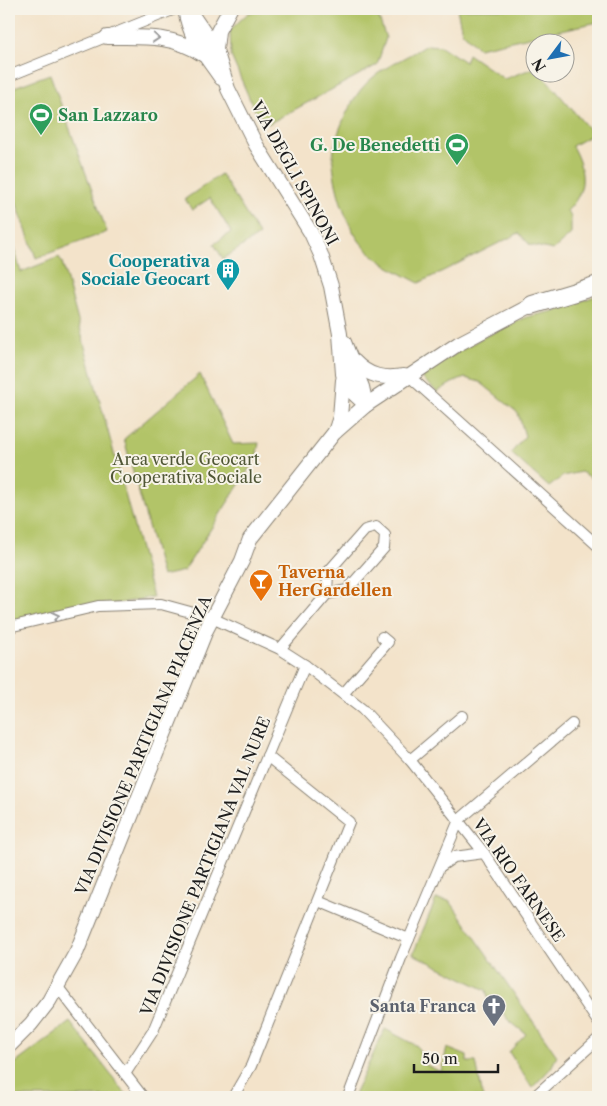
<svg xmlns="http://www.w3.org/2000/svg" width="607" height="1106" viewBox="0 0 607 1106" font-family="'Libre Caslon Text',serif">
<rect width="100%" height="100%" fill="#f7f3e8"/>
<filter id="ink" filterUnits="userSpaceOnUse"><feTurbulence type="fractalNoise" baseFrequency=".02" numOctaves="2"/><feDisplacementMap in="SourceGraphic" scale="10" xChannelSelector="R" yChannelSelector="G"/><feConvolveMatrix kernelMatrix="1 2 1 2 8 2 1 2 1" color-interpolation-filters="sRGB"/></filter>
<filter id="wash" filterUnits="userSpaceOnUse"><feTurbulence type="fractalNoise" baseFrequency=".0096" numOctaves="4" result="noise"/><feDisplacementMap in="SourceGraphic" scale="20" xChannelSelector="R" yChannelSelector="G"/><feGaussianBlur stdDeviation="1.12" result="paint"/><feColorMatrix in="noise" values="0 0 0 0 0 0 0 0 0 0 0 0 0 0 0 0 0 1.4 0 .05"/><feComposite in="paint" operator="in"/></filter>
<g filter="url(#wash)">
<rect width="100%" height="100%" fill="#f3e3ca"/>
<g fill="#b2c467" stroke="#677042">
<polygon points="269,9 358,9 379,18 386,38 377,65 268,124 254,109 231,56 230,30 248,13"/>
<polygon points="457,9 598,9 598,22 479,48 462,32"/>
<path d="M426 45 441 46 465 62 468 54 504 79 534 68V72L541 73 593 134 572 146C585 170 588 190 567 211L571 217V234L553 250 530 245 519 233 419 283C398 272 375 261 360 242 345 222 335 189 333 164 331 142 349 103 363 87 379 68 405 59 426 45Z"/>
<polygon points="50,74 107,232 36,258 9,182 9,89"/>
<polygon points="221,174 259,235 223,259 214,244 231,232 210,198 192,210 185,199"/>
<polygon points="9,231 21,272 59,257 62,262 153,597 9,624"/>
<polygon points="598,295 598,481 581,472 563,476 549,487 511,453 525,436 518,413 480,382 465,378 452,383 437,392 423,379 423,373 480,339 527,317 554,311"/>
<polygon points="200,374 233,444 259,443 256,458 184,571 162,576 124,439"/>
<polygon points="436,899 450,901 557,1056 551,1068 532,1088 509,1052 526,1034 507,1019 506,1016 489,1001 486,990 413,954"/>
<polygon points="70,1022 128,1097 9,1097 9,1068"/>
<polygon points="385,1029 417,1046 426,1065 441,1072 447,1048 467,1056 467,1062 476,1062 483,1097 353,1097"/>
</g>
</g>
<g filter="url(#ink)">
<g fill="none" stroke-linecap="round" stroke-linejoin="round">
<g stroke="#888073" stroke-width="12">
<g id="street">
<polyline points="9,76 175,9"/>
<polyline points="408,375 598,546"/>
<polyline points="9,627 98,606 161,604 212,618 280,649 305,665 362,709 410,760 484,853 598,1022"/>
<polyline points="280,649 327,594 347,590 384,548 385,535 376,527 365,530 328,572 327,594"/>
<polyline points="344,693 388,642 382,637"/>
<polyline points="410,760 462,716"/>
<polyline points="441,866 454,857 484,853"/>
<polyline points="318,901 409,939"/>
<polyline points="57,986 143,1097"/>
<polyline points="125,1074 153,1031 305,665"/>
<polyline points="233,1097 251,1066 349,822 267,756"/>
<polyline points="348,1097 401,958 459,820 572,724"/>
<polyline points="534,1097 598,1039"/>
</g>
</g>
<g stroke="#888073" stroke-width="16">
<g id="secondary">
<path d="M185 9C190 40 204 53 221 78"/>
<polyline points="188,9 216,50 228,89 256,145 311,233 321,255 331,286 340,334 343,374 351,391 366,405"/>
<path d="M107 37C141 37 172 34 202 54"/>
<polyline points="216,50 218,31 230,9"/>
<polyline points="344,342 362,387 366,405"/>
<path d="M354 361C369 377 384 379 404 376"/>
<polyline points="335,432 340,417 343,380"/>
<polyline points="9,1046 31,1024 49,1001 77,951 206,630 242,561 250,539 334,433 366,405 458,344 532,305"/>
</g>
</g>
<g stroke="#888073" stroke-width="20">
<polyline id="highway" points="532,305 598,285"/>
</g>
<use href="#street" stroke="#fff" stroke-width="10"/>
<use href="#secondary" stroke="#fff" stroke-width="14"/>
<use href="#highway" stroke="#fff" stroke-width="18"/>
</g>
<defs><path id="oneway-chevron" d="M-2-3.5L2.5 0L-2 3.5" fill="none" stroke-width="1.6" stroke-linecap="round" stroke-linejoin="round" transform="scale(1.25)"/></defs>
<g stroke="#999">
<use href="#oneway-chevron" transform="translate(156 38) rotate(5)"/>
<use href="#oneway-chevron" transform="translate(56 616) rotate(-13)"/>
</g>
</g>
<defs>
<g id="stadium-pin" transform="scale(1.25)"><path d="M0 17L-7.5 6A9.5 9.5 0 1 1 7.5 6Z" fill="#2e9e5b" stroke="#f7f3e8"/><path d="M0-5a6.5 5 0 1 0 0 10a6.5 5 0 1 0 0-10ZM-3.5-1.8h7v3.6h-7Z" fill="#fff"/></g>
<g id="building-pin" transform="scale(1.25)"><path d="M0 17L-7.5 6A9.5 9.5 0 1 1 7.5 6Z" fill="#0f9aa8" stroke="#f7f3e8"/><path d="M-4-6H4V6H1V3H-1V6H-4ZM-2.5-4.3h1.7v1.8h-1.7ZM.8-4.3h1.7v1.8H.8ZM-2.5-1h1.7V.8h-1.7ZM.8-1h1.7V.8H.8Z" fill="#fff"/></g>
<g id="bar-pin" transform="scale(1.25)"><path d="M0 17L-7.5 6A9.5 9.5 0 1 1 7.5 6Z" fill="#e8710a" stroke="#f7f3e8"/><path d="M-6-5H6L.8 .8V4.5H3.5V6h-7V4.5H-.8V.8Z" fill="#fff"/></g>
<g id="church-pin" transform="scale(1.25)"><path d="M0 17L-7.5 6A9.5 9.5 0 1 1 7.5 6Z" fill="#6b7280" stroke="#f7f3e8"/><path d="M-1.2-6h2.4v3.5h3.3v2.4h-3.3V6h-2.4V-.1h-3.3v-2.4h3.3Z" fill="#fff"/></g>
</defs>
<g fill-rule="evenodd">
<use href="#stadium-pin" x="41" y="115"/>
<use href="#stadium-pin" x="457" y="145"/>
<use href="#building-pin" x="228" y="270"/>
<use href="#bar-pin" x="261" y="581"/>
<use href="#church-pin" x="494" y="1006"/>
</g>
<g text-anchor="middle" stroke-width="4" stroke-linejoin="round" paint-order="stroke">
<g font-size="16" font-weight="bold" fill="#27864d" stroke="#f7f3e8" text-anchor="start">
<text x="58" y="121">San Lazzaro</text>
<text x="440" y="151" text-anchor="end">G. De Benedetti</text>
</g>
<g font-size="16" fill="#1c1c1c" stroke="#f7f3e8">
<text transform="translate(295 173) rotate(61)" y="6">VIA DEGLI SPINONI</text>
<text transform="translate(143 745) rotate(-67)" y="6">VIA DIVISIONE PARTIGIANA PIACENZA</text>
<text transform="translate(205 866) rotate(-68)" y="6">VIA DIVISIONE PARTIGIANA VAL NURE</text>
<text transform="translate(519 880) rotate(55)" y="6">VIA RIO FARNESE</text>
</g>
<g font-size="16" font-weight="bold" fill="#0d838f" stroke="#f7f3e8" text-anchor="end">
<text x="210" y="267">Cooperativa<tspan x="210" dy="18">Sociale Geocart</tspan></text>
</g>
<g font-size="16" fill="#505736" stroke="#f7f3e8">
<text x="186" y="465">Area verde Geocart<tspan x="186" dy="18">Cooperativa Sociale</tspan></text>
</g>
<g font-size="16" font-weight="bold" fill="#c56008" stroke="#f7f3e8" text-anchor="start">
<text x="278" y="578">Taverna<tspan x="278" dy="18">HerGardellen</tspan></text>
</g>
<g font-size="16" font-weight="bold" fill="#5b616d" stroke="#f7f3e8" text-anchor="end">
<text x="476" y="1012">Santa Franca</text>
</g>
</g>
<rect width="607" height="1106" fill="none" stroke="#f7f3e8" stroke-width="30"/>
<g transform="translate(550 58) rotate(238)"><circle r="24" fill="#f7f3e8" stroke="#9f9d96"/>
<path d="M0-4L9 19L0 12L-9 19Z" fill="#1f6fb2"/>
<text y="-8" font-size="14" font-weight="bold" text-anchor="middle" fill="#1c1c1c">N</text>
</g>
<path d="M414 1064v8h84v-8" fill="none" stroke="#1c1c1c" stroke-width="2.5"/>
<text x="422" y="1064" font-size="15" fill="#1c1c1c" stroke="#f7f3e8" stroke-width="4" paint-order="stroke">50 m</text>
</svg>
